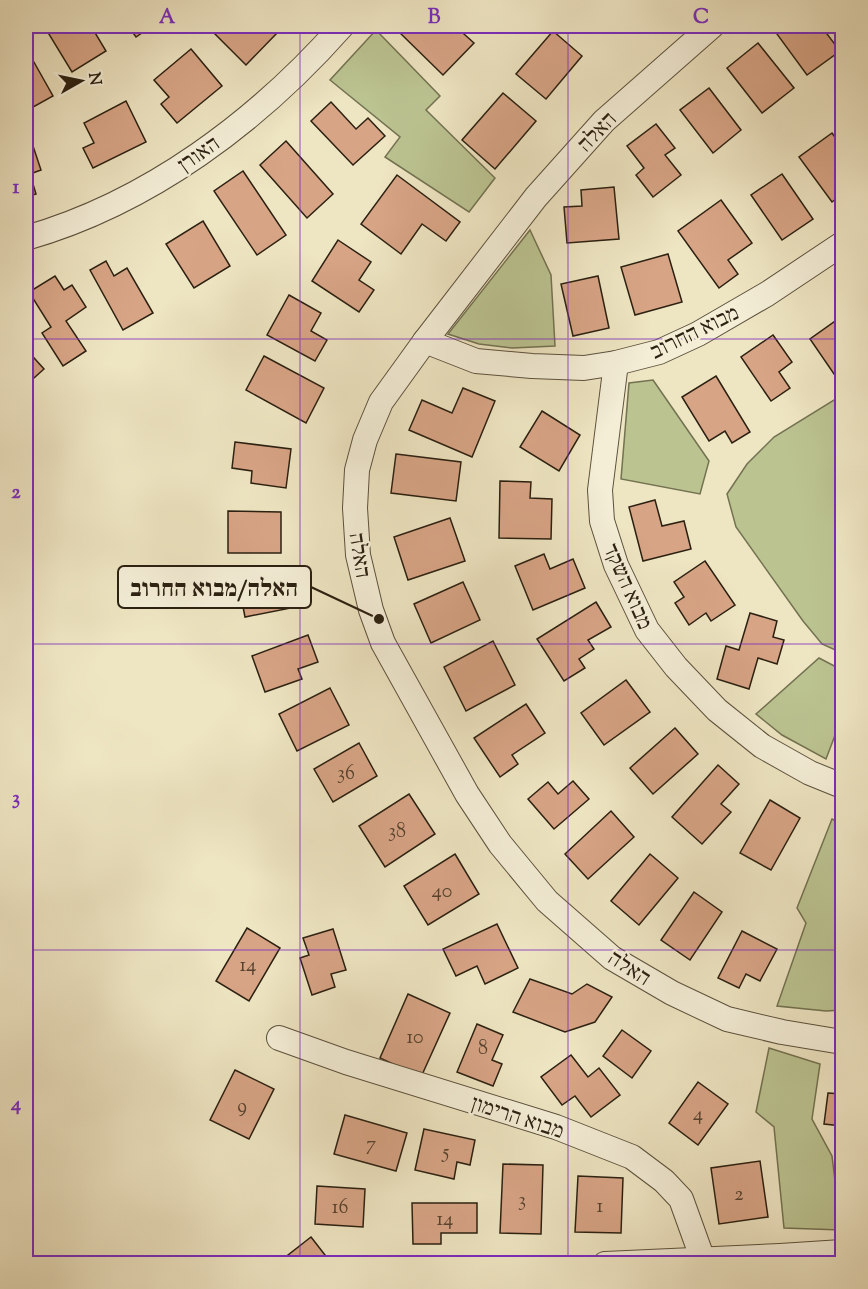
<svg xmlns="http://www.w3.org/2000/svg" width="868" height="1289" viewBox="0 0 868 1289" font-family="'Sorts Mill Goudy','Frank Ruhl Libre',serif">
<rect width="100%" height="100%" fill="#eee5c2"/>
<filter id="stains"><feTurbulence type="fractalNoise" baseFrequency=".00333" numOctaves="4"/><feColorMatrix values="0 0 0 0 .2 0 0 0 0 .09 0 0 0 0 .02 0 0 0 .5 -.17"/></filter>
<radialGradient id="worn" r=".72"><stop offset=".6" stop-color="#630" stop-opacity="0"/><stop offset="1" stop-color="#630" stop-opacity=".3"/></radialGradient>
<g fill="#bbc391" stroke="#737251" stroke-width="1.5">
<polygon points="376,30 440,96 426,110 495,178 469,212 385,157 400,137 330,80"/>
<polygon points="530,230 551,275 555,346 512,348 479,344 448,334"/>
<polygon points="653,380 709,461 700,494 621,479 629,383"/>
<polygon points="842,395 842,653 822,644 803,621 736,527 727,494 747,464 774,437"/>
<polygon points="819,658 842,670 842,717 826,759 782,735 756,714"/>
<polygon points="832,819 842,824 842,1010 826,1011 777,1006 806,923 797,908"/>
<polygon points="769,1048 820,1064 812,1119 832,1156 841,1230 784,1228 774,1127 756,1112"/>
</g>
<g fill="#d7a485" stroke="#2b2011" stroke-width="1.5">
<polygon points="44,26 91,26 106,51 72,72"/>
<polygon points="128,26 152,26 136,37"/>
<polygon points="221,26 269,26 277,33 246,65 214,33"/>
<polygon points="401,26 455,26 474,43 443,75 397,30"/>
<polygon points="779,26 821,26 840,51 807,75 774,30"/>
<polygon points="553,31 582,56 546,99 516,74"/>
<polygon points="758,43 794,88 762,113 727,68"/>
<polygon points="26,48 53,96 26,111"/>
<polygon points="191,49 222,86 177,123 161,104 169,97 154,80"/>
<polygon points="709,88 741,130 713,153 680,110"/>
<polygon points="503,93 536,121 495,169 462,140"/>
<polygon points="126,101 146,142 93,168 83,148 94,143 84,123"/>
<polygon points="331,102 356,129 368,118 385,136 353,165 311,121"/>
<polygon points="656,124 675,148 665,155 681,175 653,197 636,175 644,168 627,146"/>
<polygon points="832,133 842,147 842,194 832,202 799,157"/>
<polygon points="286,141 333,194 307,218 260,165"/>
<polygon points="33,146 41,170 30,174 36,194 26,197 26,148"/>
<polygon points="243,171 286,235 257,255 214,191"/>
<polygon points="782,174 813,219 782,240 751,195"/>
<polygon points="397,175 460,222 446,241 422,224 401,254 361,224"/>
<polygon points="614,187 619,239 567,243 564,207 582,206 581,190"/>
<polygon points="721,200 752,243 728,260 738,274 719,288 678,231"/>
<polygon points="203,221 230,266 194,288 166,244"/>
<polygon points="338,240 371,262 359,280 374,290 359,312 312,281"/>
<polygon points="668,254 682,302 635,315 621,267"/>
<polygon points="106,261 114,276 127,268 153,313 123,330 90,270"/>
<polygon points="55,276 64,290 72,285 86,307 66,321 86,351 63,366 42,333 51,327 29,292"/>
<polygon points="598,276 609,328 573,336 561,284"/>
<polygon points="289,295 321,313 311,331 327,340 315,361 267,335"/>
<polygon points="841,317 842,368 834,374 810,339"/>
<polygon points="773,335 792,362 779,372 790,388 771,401 741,357"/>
<polygon points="26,349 44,369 26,385"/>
<polygon points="264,356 324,388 306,423 246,390"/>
<polygon points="716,376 750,432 732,443 725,431 709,441 682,397"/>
<polygon points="463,388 495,401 472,457 409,430 422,400 452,413"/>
<polygon points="542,411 580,435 559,471 520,447"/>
<polygon points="235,442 291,449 286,488 251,483 252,471 232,468"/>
<polygon points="396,454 461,462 456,501 391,493"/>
<polygon points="500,481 531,482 530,498 552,499 551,539 499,538"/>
<polygon points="655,500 662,526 684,521 691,549 643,561 629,507"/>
<polygon points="228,511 281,512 281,553 228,553"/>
<polygon points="450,518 465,561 408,580 394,537"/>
<polygon points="544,554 550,569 573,559 585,588 533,610 515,566"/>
<polygon points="705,561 735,605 711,621 706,613 689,625 675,603 684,597 674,582"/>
<polygon points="277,579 279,589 292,587 296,607 245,617 239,586"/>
<polygon points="463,582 480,620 431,643 414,604"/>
<polygon points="596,602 611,627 588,640 594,649 579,659 585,668 564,681 537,639"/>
<polygon points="750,613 777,621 773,637 784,640 777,664 758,658 749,689 717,679 726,646 739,650"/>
<polygon points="308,635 318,662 298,669 302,679 265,692 252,656"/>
<polygon points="493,641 515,685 466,711 444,667"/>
<polygon points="626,680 650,712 604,745 581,713"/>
<polygon points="330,688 349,725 297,751 279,714"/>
<polygon points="526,704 545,733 512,755 518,764 500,777 474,738"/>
<polygon points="675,728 698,754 653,794 630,768"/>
<polygon points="359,743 377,776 333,802 314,769"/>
<polygon points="718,765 739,784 721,804 731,812 702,844 672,817"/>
<polygon points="573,781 589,799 554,829 528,799 548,782 558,794"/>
<polygon points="409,794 435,834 385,867 359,826"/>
<polygon points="770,800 800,818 771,870 740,853"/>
<polygon points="611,811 634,837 588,879 565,854"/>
<polygon points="455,854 479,894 428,925 404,886"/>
<polygon points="650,854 678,878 639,925 611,901"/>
<polygon points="694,892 722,912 690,960 661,940"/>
<polygon points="497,924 518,968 485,984 477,966 456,976 443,949"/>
<polygon points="247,928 280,948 249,1001 216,981"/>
<polygon points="333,929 346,970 331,974 335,987 312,995 300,958 309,955 303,938"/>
<polygon points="742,931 777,949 760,981 746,974 739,988 718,978"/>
<polygon points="530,979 572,994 587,984 612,997 595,1022 565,1032 513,1012"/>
<polygon points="408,994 450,1013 421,1077 380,1058"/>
<polygon points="477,1024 503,1035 492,1060 502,1064 493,1086 457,1072"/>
<polygon points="622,1030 651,1051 632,1078 603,1056"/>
<polygon points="571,1055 588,1077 599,1068 620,1095 591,1117 575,1096 562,1105 541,1077"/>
<polygon points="235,1070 274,1089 249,1139 210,1120"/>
<polygon points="698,1082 728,1104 698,1145 669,1123"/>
<polygon points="828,1093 842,1094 842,1126 824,1124"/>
<polygon points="345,1115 407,1133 396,1171 334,1154"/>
<polygon points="424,1129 475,1140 470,1165 457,1162 454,1179 415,1170"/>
<polygon points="760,1161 768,1217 719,1224 711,1168"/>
<polygon points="503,1164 543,1165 541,1234 500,1233"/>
<polygon points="842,1175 842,1209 839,1176"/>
<polygon points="578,1176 623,1178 621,1233 575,1232"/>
<polygon points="317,1186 365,1189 363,1227 315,1224"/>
<polygon points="412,1203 477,1203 477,1233 441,1233 441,1244 413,1244"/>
<polygon points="311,1237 332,1264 286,1264 283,1259"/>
</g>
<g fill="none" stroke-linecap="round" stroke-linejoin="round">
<g stroke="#5c513d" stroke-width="26">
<g id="minor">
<polyline points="712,26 604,121 536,197 425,341 381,402 365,440 357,470 355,508 358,555 371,610 383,643 467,794 500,844 547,901 612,958 672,993 727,1019 782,1032 842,1042"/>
<path d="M26 238C149 203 258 121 342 26"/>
<polyline points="425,341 476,361 532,366 584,368 616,363 659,352 698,334 767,294 842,244"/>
<polyline points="616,363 600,490 602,521 616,565 647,630 676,667 717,710 762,746 810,773 842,786"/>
<polyline points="279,1038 346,1062 556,1127 632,1157 664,1181 681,1199 703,1260"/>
<polyline points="605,1264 780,1256 842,1252"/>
</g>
</g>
<use href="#minor" stroke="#f4eed7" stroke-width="24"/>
</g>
<path fill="none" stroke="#7b2cbf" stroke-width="1.5" stroke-opacity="0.55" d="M300 26V1264M568 26V1264M26 339H842M26 644H842M26 950H842"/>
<g text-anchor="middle" stroke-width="5" stroke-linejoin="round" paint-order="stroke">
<g font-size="20" fill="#56412e">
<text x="346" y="779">36</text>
<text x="397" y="837">38</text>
<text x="442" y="897">40</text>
<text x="248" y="971">14</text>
<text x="415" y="1043">10</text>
<text x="483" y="1054">8</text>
<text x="242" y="1112">9</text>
<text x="698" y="1120">4</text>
<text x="371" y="1150">7</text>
<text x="446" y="1158">5</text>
<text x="739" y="1200">2</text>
<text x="522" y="1206">3</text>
<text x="600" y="1212">1</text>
<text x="340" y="1213">16</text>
<text x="445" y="1225">14</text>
</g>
<g font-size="22" fill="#2b2011" stroke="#f4eed7">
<text transform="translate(596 131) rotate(-46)" y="8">האלה</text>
<text transform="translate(198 153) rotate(-35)" y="8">האורן</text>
<text transform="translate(694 331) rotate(-26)" y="8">מבוא החרוב</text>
<text transform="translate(361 555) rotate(81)" y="8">האלה</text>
<text transform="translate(629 586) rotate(66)" y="8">מבוא השקד</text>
<text transform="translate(630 967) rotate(33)" y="8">האלה</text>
<text transform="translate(518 1116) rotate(18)" y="8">מבוא הרימון</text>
</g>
</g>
<path fill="none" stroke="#2b2011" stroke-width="2" d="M379 619L311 587"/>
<circle fill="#2b2011" stroke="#f4eed7" stroke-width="2" cx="379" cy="619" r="6"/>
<rect fill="#f4eed7" stroke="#2b2011" stroke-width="2" x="118" y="566" width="193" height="42" rx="6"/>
<g font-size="24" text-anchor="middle" font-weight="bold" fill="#2b2011">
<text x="214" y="596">האלה/מבוא החרוב</text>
</g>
<rect width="868" height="1289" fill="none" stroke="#eee5c2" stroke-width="66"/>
<g transform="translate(81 81) rotate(81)" stroke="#f4eed7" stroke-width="4.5" paint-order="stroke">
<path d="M0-4.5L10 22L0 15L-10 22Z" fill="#2b2011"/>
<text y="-9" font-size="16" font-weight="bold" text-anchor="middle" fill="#2b2011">N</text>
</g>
<rect x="33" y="33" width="802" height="1223" fill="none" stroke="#7b2cbf" stroke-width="2"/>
<g font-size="20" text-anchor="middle" font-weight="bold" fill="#7b2cbf">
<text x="167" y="23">A</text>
<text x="434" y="23">B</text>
<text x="701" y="23">C</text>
<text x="16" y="193">1</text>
<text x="16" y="498">2</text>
<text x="16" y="804">3</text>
<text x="16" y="1110">4</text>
</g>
<rect width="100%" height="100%" filter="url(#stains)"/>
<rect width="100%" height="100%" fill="url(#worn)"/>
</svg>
